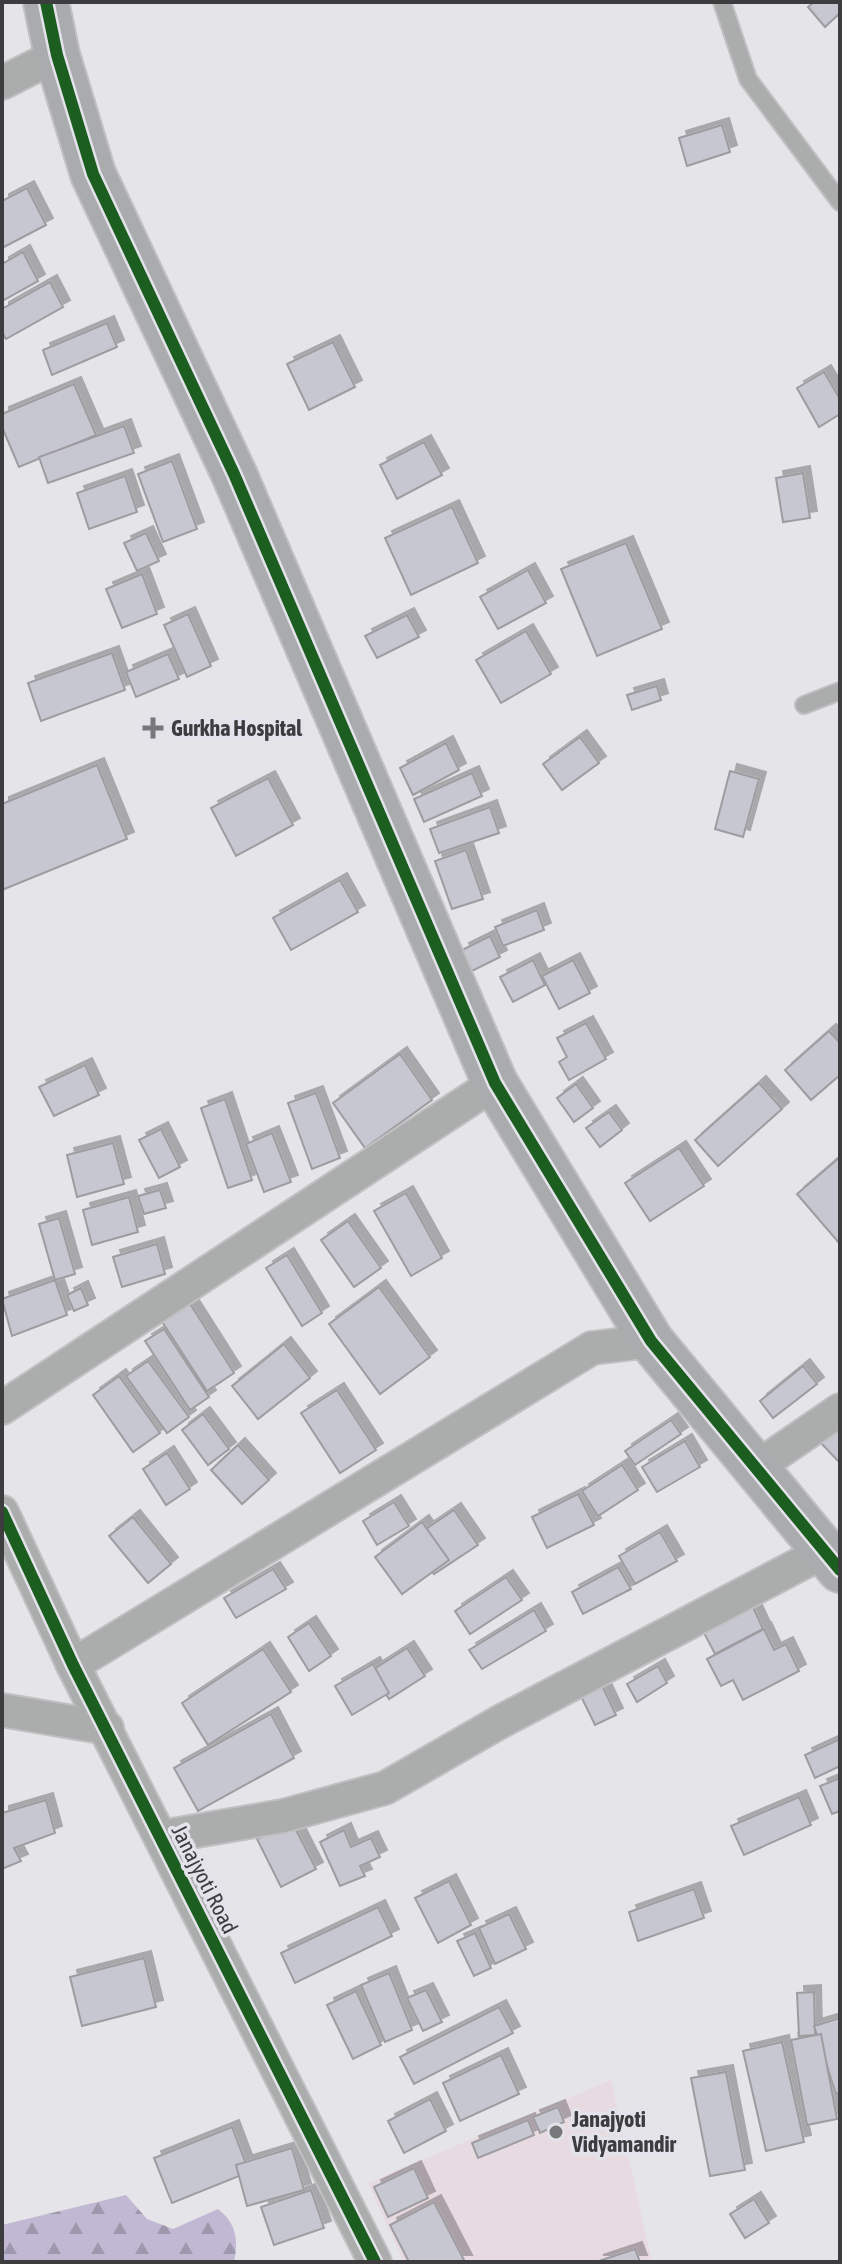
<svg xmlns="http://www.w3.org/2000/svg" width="842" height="2264" viewBox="0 0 842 2264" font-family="'Asap Condensed',sans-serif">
<defs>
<pattern id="forest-firs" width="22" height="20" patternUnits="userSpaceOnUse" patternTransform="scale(2)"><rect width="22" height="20" fill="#c1b9d3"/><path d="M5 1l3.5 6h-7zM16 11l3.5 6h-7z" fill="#9e98ad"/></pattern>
<filter id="shadow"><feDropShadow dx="7" dy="-7" stdDeviation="0" flood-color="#0004"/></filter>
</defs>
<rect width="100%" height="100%" fill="#e5e4e8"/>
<polygon fill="#e8dae1" points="611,2080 652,2262 404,2262 368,2183"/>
<path fill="url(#forest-firs)" d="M126 2195 147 2219 173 2229 218 2209C236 2223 239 2240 234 2262H2V2225Z"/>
<g fill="#c7c7d1" stroke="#9d9ca0" stroke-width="2" filter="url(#shadow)">
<polygon points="814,2 840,2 840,13 825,27 808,7"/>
<polygon points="722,125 730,152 687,166 679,138"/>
<polygon points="27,188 46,225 2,248 2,201"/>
<polygon points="23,252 38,281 2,301 2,264"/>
<polygon points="50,282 63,307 6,339 2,332 2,309"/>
<polygon points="107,323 117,347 52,375 43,350"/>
<polygon points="333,342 355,387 309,410 287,364"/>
<polygon points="824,372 840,399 840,414 819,427 797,388"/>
<polygon points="74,384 96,435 19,467 2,427 2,414"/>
<polygon points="124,426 134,453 48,483 39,457"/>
<polygon points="424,442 442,475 397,499 380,465"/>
<polygon points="172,461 197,529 163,542 138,474"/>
<polygon points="803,473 810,518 783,522 776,478"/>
<polygon points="125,476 137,512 89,529 77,493"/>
<polygon points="452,507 478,563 411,595 385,538"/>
<polygon points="146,533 159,561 137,571 124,543"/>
<polygon points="626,543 662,629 597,656 561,569"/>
<polygon points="528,570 546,603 498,629 480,597"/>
<polygon points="142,574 157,614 122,628 106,589"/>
<polygon points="188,614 211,666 187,677 164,625"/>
<polygon points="407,615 419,637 377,658 365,636"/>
<polygon points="526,631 551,674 501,703 476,660"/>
<polygon points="112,653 125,690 41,721 28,683"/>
<polygon points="168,654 179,679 136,697 126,672"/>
<polygon points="657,686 661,700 632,710 627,695"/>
<polygon points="580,737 599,763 562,790 543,764"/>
<polygon points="446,743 459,770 413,795 400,768"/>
<polygon points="97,765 127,839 2,890 2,804"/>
<polygon points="730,771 759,779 743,837 715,829"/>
<polygon points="472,773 482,796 424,822 414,799"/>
<polygon points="268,778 293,825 236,856 211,808"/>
<polygon points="490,807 499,833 439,853 430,829"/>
<polygon points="466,850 483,899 452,909 435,861"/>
<polygon points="340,880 358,912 291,950 273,918"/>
<polygon points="537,910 544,930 503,946 495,927"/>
<polygon points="490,936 500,957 472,971 462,950"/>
<polygon points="533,960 545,985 513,1002 500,977"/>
<polygon points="573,960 590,993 559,1009 542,976"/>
<polygon points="586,1023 606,1059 569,1080 559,1062 567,1057 557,1038"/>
<polygon points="829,1031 840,1043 840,1075 811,1100 785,1070"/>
<polygon points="400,1054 432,1100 365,1148 333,1103"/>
<polygon points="85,1065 99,1095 54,1116 39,1087"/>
<polygon points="759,1083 782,1109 718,1166 695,1140"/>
<polygon points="576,1084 593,1108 574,1122 557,1098"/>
<polygon points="316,1093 340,1158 312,1169 288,1103"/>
<polygon points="225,1099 252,1180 228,1188 201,1108"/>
<polygon points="609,1112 622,1130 600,1147 586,1128"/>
<polygon points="161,1129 180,1167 159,1178 139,1140"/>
<polygon points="272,1133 291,1182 264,1192 246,1144"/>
<polygon points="113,1143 124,1184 77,1197 67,1155"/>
<polygon points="679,1148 704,1186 650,1221 625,1183"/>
<polygon points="840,1157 840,1244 797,1194"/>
<polygon points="160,1190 166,1208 144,1214 138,1196"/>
<polygon points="406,1193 442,1258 411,1276 374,1211"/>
<polygon points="129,1197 138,1232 92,1245 83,1210"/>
<polygon points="59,1218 75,1274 55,1280 39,1224"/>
<polygon points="348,1221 381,1268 354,1287 321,1240"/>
<polygon points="157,1244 165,1274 122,1287 113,1257"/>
<polygon points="287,1255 322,1313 302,1326 266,1268"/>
<polygon points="55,1280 67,1315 12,1336 2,1299"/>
<polygon points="379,1287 430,1357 380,1394 329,1324"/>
<polygon points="81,1288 88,1305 74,1311 67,1295"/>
<polygon points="187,1299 234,1373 207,1391 159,1317"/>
<polygon points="164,1329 209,1397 190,1410 145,1341"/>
<polygon points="284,1344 310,1378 258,1419 232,1386"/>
<polygon points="148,1361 189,1417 167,1433 126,1376"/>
<polygon points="803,1366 817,1384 773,1418 760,1401"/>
<polygon points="119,1376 160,1433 133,1452 93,1395"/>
<polygon points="337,1390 376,1450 340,1473 301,1413"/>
<polygon points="203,1414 229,1449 208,1465 182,1430"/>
<polygon points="671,1420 681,1434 635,1465 625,1451"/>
<polygon points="840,1426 840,1463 821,1443"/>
<polygon points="685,1441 700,1467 657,1492 642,1467"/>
<polygon points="238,1445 269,1480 242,1504 211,1470"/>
<polygon points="167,1453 190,1489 166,1505 143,1469"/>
<polygon points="622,1465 638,1490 598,1516 582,1491"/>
<polygon points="578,1494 594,1525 547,1548 532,1517"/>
<polygon points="394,1502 409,1526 377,1545 363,1521"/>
<polygon points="454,1510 478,1545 434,1574 411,1539"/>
<polygon points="133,1517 171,1564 148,1583 109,1536"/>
<polygon points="422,1522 449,1560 402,1594 375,1557"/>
<polygon points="660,1532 677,1561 635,1584 619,1556"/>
<polygon points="618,1567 631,1589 583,1614 572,1592"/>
<polygon points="273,1569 286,1589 236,1618 224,1598"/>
<polygon points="506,1577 522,1600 470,1634 455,1611"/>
<polygon points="752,1605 763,1629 715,1654 702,1629"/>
<polygon points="534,1610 546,1631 482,1669 469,1650"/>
<polygon points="309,1623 331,1656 309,1671 288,1637"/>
<polygon points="764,1629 774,1650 786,1644 799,1671 743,1700 733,1680 721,1686 707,1659"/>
<polygon points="407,1648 425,1676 389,1699 371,1671"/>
<polygon points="263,1649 291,1692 208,1745 182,1703"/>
<polygon points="373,1664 389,1693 352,1715 335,1686"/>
<polygon points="658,1666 667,1683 637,1702 627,1684"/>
<polygon points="597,1675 616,1715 595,1725 576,1686"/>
<polygon points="271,1714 294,1758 198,1811 174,1768"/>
<polygon points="840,1739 840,1766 815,1778 805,1755"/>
<polygon points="840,1778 840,1811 832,1814 820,1786"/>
<polygon points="799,1797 811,1825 744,1855 731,1826"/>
<polygon points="46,1800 55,1833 14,1848 21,1861 2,1869 2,1813"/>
<polygon points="292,1822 316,1869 281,1887 257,1839"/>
<polygon points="344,1830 351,1847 371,1838 380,1857 360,1866 365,1876 340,1886 320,1842"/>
<polygon points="449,1881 471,1925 438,1943 415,1898"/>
<polygon points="694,1889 704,1918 638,1941 629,1912"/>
<polygon points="378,1907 392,1936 295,1983 281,1953"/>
<polygon points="509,1914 526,1949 495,1964 479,1928"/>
<polygon points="475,1933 491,1968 474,1976 457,1941"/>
<polygon points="144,1958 156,2007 82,2026 70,1977"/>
<polygon points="389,1973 412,2030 385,2042 361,1985"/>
<polygon points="426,1990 442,2022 423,2031 407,1998"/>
<polygon points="356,1991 381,2045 353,2059 327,2005"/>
<polygon points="814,1992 815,2035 799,2036 797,1993"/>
<polygon points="499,2007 513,2033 414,2084 400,2057"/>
<polygon points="840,2018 840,2092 836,2094 814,2026"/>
<polygon points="821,2034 837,2119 807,2125 791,2040"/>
<polygon points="782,2042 804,2142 766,2151 743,2051"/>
<polygon points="501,2055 519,2094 460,2121 443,2083"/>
<polygon points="726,2072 745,2170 710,2176 691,2078"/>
<polygon points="430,2099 446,2131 404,2153 388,2121"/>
<polygon points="558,2107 564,2122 540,2133 533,2117"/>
<polygon points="528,2120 534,2135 478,2158 472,2143"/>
<polygon points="232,2127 249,2172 172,2203 154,2158"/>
<polygon points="292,2148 304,2190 247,2206 236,2165"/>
<polygon points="414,2168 428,2198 388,2217 374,2187"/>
<polygon points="311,2190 324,2228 274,2245 261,2207"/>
<polygon points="754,2199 769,2223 745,2238 730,2214"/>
<polygon points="434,2202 465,2262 409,2262 390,2225"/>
<polygon points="635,2249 640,2262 596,2262"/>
</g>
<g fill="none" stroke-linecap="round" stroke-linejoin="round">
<g stroke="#c0c0c2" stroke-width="20">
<g id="lane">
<polyline points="722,2 748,79 840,202"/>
<polyline points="804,705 840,691"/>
</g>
</g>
<g stroke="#c0c0c2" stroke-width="36">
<g id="street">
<polyline points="2,83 57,55"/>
<polyline points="2,1408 495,1083"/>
<polyline points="757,1467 840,1410"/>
<polyline points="2,1512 73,1665 375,2262"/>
<polyline points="73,1665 592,1348 651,1341"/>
<polyline points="2,1710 107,1728"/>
<polyline points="161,1837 283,1816 385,1788 498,1723 825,1551"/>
</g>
</g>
<g stroke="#c0c0c2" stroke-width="48">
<polyline id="secondary" points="46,2 57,55 93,174 234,474 495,1083 651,1341 840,1570"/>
</g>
<use href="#lane" stroke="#abacac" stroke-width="16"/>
<use href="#street" stroke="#abacac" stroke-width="32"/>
<use href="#secondary" stroke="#aaabac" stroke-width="44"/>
<g stroke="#e4e2ea" stroke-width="17">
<g id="cycleway">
<polyline points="46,2 57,55 93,174 234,474 495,1083 651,1341 840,1570"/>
<polyline points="2,1512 73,1665 375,2262"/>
</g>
</g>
<use href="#cycleway" stroke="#1b5e20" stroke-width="12"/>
</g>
<g fill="#78777a" stroke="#e4e2ea" stroke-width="3">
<path d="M149 716h8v8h8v8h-8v8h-8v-8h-8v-8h8z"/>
<circle cx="556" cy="2132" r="8"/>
</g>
<g text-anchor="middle" stroke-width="7" stroke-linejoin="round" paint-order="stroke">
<g font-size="22" font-weight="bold" fill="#3d3c3f" stroke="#e4e2ea" text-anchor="start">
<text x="171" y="736">Gurkha Hospital</text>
<text x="572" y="2127">Janajyoti<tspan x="572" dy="25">Vidyamandir</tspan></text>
</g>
<g font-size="22" fill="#3d3c3f" stroke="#e4e2ea">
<text transform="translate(205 1879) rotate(63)" y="8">Janajyoti Road</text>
</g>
</g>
<rect width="842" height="2264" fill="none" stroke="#3d3c3f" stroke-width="8"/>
</svg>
